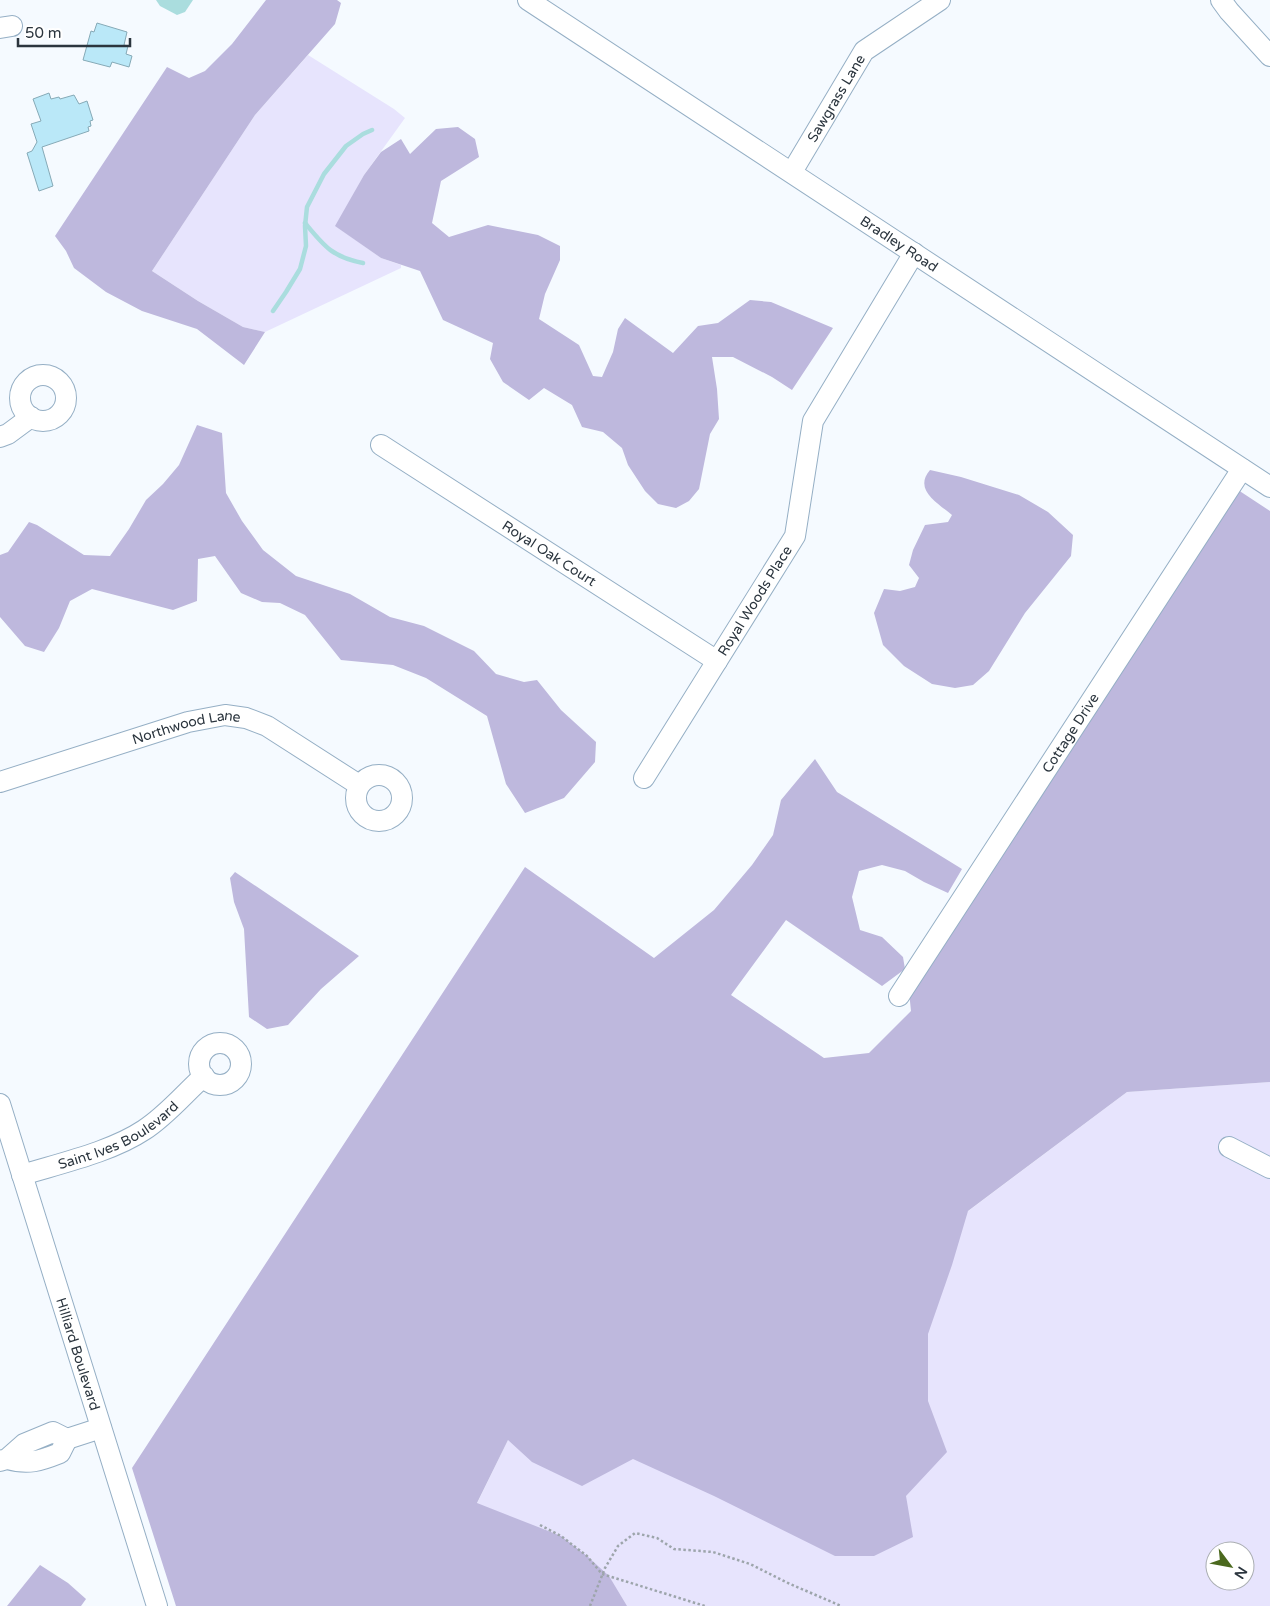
<svg xmlns="http://www.w3.org/2000/svg" width="1270" height="1606" viewBox="0 0 1270 1606" font-family="'Varela Round',sans-serif">
<rect width="100%" height="100%" fill="#f5faff"/>
<g fill="#e7e4fd" fill-rule="evenodd">
<polygon points="308,55 394,109 405,118 364,175 336,226 381,258 401,265 401,268 265,332 243,327 198,301 152,271 255,115"/>
<path d="M1270 1082V1606H427L508 1440 943 1230 1127 1092ZM1215 1551H1245V1581H1215Z"/>
</g>
<g fill="#beb8dd">
<polygon points="266,0 337,0 341,3 335,24 255,115 152,271 198,301 243,327 265,332 244,365 197,329 142,311 106,292 74,268 66,251 55,236 167,67 189,78 205,71 232,44"/>
<polygon points="458,127 475,139 479,157 441,181 432,223 449,237 488,225 538,235 560,246 560,260 545,294 539,319 579,345 593,376 602,377 613,352 618,329 625,318 673,353 698,326 718,323 750,300 771,302 833,328 792,390 772,377 733,357 712,357 717,389 719,419 710,434 699,489 689,501 676,508 658,504 645,491 628,465 622,448 603,432 582,427 572,405 544,388 529,400 503,382 490,359 493,343 443,320 420,271 381,258 335,226 364,175 381,152 401,139 410,154 436,129"/>
<polygon points="197,425 222,433 226,493 242,521 263,550 296,576 350,594 390,617 424,626 474,651 496,674 524,682 537,680 561,710 596,742 595,762 564,798 525,813 506,784 487,716 426,678 393,665 341,660 305,615 280,603 262,602 241,593 215,556 198,559 197,601 173,610 92,589 70,601 59,628 44,652 25,646 0,617 0,555 8,552 29,522 37,525 84,555 110,556 129,529 146,500 163,484 179,465"/>
<path d="M930 470 961 477 1019 495 1048 512 1073 535 1071 556 1025 613 989 671 973 685 955 688 932 684 904 666 883 645 874 613 884 589 900 591 915 587 919 578 909 565 913 550 925 525 948 522 952 515C938 503 913 490 930 470Z"/>
<polygon points="1232,486 1270,511 1270,1082 1127,1092 968,1211 952,1265 928,1334 928,1401 947,1452 906,1496 913,1537 874,1556 835,1556 714,1496 633,1459 582,1486 532,1462 508,1440 477,1503 561,1536 587,1556 609,1576 627,1606 176,1606 132,1468 525,867 654,958 714,910 752,865 773,835 781,800 815,759 837,792 962,869 948,893 924,882 905,871 882,865 859,871 852,897 860,930 882,937 903,957 905,969 882,986 786,920 731,995 824,1058 869,1053 911,1011 908,982"/>
<polygon points="235,872 359,956 321,989 288,1025 267,1029 249,1017 244,929 234,902 230,878"/>
<polygon points="40,1565 68,1583 86,1599 81,1606 7,1606"/>
</g>
<polygon fill="#aaddde" points="156,0 193,0 185,12 177,15 160,6"/>
<g fill="none" stroke-linecap="round" stroke-linejoin="round">
<g stroke="#aaddde" stroke-width="4.5">
<path d="M305 223C324 246 332 257 363 263"/>
<polyline points="273,311 286,292 300,269 306,246 305,226 307,207 324,174 346,146 363,134 372,130"/>
</g>
</g>
<g fill="#bae8f8" stroke="#86aab7">
<polygon points="97,23 127,32 124,45 128,46 126,54 132,56 129,67 112,62 110,67 83,60 91,31 94,32"/>
<polygon points="49,93 51,99 59,97 60,99 74,95 79,104 87,101 93,120 90,121 91,126 88,127 89,131 42,147 53,186 39,191 27,153 32,151 37,142 31,124 41,121 33,99"/>
</g>
<g fill="none" stroke-linecap="round" stroke-linejoin="round">
<g stroke="#95afc5" stroke-width="22">
<g id="minor">
<path id="s1" d="M528 0 1270 487"/>
<polyline points="1221,0 1229,11 1270,56"/>
<polyline points="0,28 12,26"/>
<path id="s2" d="M792 172 864 51 940 0"/>
<circle cx="43" cy="398" r="23"/>
<polyline points="0,437 8,434 31,417"/>
<path id="s3" d="M381 445 717 661"/>
<circle cx="379" cy="798" r="23"/>
<path id="s4" d="M644 778 795 536 813 421 914 253"/>
<path id="s5" d="M0 782 188 722 225 715 246 718 267 726 359 785"/>
<path id="s6" d="M899 996 1242 469"/>
<circle cx="220" cy="1064" r="21"/>
<path id="s7" d="M0 1104 157 1606"/>
<polyline points="1229,1147 1270,1168"/>
<path id="s8" d="M22 1175C61 1163 111 1152 144 1130 166 1116 184 1094 204 1076"/>
<polyline points="67,1439 101,1428"/>
<path d="M0 1461 7 1459 24 1444 53 1432 67 1439 60 1453C40 1461 28 1465 7 1459"/>
</g>
</g>
<g stroke="#9da5ab" stroke-width="2.5" stroke-dasharray="2.5 2.5" stroke-linecap="butt">
<polyline points="540,1525 561,1536 587,1556 602,1574 705,1606"/>
<polyline points="590,1606 605,1568 618,1546 635,1533 657,1538 674,1549 713,1552 750,1564 788,1583 841,1606"/>
</g>
<use href="#minor" stroke="#fff" stroke-width="20"/>
</g>
<g text-anchor="middle" stroke-width="5" stroke-linejoin="round" paint-order="stroke">
<g font-size="14" fill="#2b353e" stroke="#fff">
<text dy="5" stroke="none"><textPath href="#s2" startOffset="86">Sawgrass Lane</textPath></text>
<text dy="5" stroke="none"><textPath href="#s1" startOffset="444">Bradley Road</textPath></text>
<text dy="5" stroke="none"><textPath href="#s3" startOffset="200">Royal Oak Court</textPath></text>
<text dy="5" stroke="none"><textPath href="#s4" startOffset="209">Royal Woods Place</textPath></text>
<text dy="5" stroke="none"><textPath href="#s5" startOffset="195">Northwood Lane</textPath></text>
<text dy="5" stroke="none"><textPath href="#s6" startOffset="314">Cottage Drive</textPath></text>
<text dy="5" stroke="none"><textPath href="#s8" startOffset="105">Saint Ives Boulevard</textPath></text>
<text dy="5" stroke="none"><textPath href="#s7" startOffset="262">Hilliard Boulevard</textPath></text>
</g>
</g>
<g transform="translate(1230 1566) rotate(122)"><circle r="24" fill="#ffffff" stroke="#aaaeb2"/>
<path d="M0-4L9 19L0 12L-9 19Z" fill="#4b691e"/>
<text y="-8" font-size="14" font-weight="bold" text-anchor="middle" fill="#2b353e">N</text>
</g>
<path d="M18 38v8h112v-8" fill="none" stroke="#2b353e" stroke-width="2.5"/>
<text x="25" y="38" font-size="15" fill="#2b353e" stroke="#ffffff" stroke-width="4" paint-order="stroke">50 m</text>
</svg>
